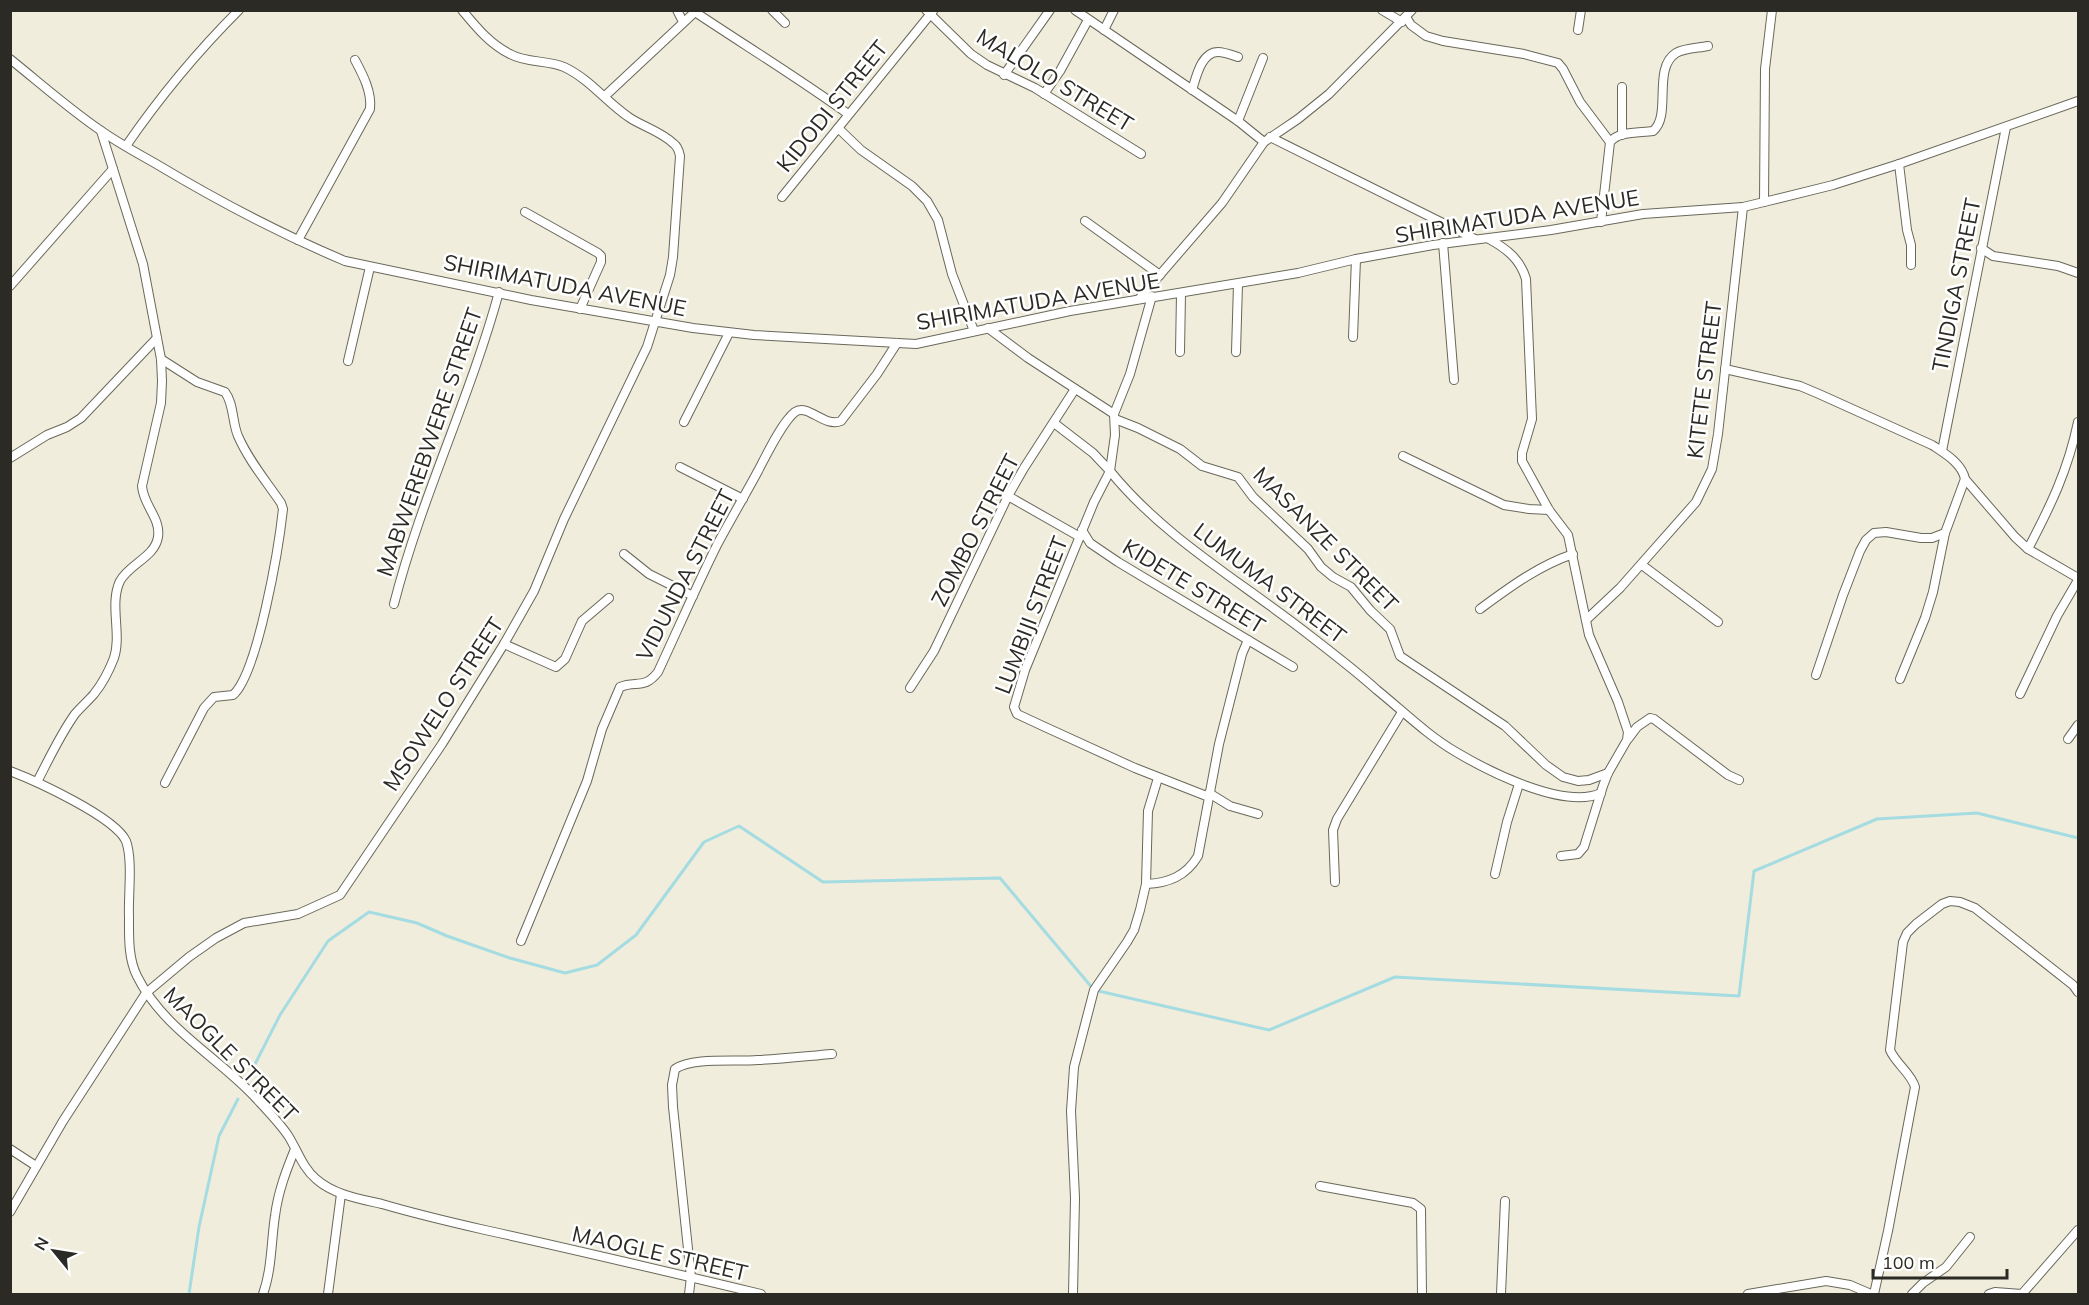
<svg xmlns="http://www.w3.org/2000/svg" width="2089" height="1305" viewBox="0 0 2089 1305" font-family="Mulish,sans-serif">
<rect width="100%" height="100%" fill="#f0eddd"/>
<g fill="none" stroke-linecap="round" stroke-linejoin="round">
<g stroke="#a4dce1" stroke-width="3">
<polyline points="253,1068 280,1015 328,941 369,912 417,923 447,936 510,958 565,973 597,965 636,935 704,842 739,826 823,882 1000,878 1094,990 1269,1030 1395,977 1739,996 1754,871 1877,819 1977,813 2078,838"/>
<polyline points="189,1294 199,1227 219,1136 238,1099"/>
</g>
<g stroke="#6a685a" stroke-width="10">
<g id="minor">
<polyline points="677,10 683,22"/>
<polyline points="772,10 785,23"/>
<polyline points="926,10 971,54 987,65 1035,88 1141,154"/>
<polyline points="1075,10 1238,121 1264,142"/>
<polyline points="1382,10 1402,22"/>
<path d="M695 12C746 46 798 78 848 114"/>
<polyline points="1406,17 1411,25 1426,36 1443,41 1524,54 1558,63 1563,69 1580,102 1610,142"/>
<polyline points="1104,30 1114,10"/>
<polyline points="1578,30 1581,10"/>
<path d="M10 59C40 83 68 108 100 130 118 143 139 154 158 165 218 201 281 234 345 261L531 300 693 328 754 335 916 344 1070 311 1298 273 1356 259 1433 245 1551 230 1643 214 1743 207 1764 202 1833 185 1899 164 2078 101"/>
<polyline points="1004,75 1050,10"/>
<path d="M1192 90C1196 78 1201 52 1218 52 1224 52 1232 55 1238 57"/>
<polyline points="1044,94 1060,71 1088,20"/>
<polyline points="605,96 697,10"/>
<polyline points="1238,121 1263,58"/>
<polyline points="838,128 861,150 912,186 927,201 938,220 952,274 974,331"/>
<polyline points="1622,135 1622,87"/>
<polyline points="1270,137 1475,239"/>
<path d="M126 146C159 98 197 52 239 10"/>
<polyline points="1899,164 1907,230 1911,245 1911,265"/>
<polyline points="782,197 933,11"/>
<polyline points="1764,202 1765,69 1772,10"/>
<polyline points="525,212 598,253 601,256 601,262 580,309"/>
<polyline points="1085,221 1160,275"/>
<path d="M1601 222 1610 142C1619 131 1639 133 1653 131 1672 116 1652 68 1676 53 1684 48 1699 48 1708 46"/>
<path d="M1489 239C1507 249 1520 259 1526 279L1532 419 1522 453V461L1549 510 1568 535 1589 635 1618 702 1628 732 1627 740 1608 773 1603 786 1584 847 1578 854 1561 856"/>
<path d="M298 240 370 109C372 92 363 75 355 60"/>
<polyline points="1443,243 1454,380"/>
<polyline points="1981,248 1993,256 2058,266 2078,273"/>
<polyline points="10,286 113,169"/>
<polyline points="1139,299 1222,203 1264,142 1298,119 1329,94 1412,10"/>
<path d="M988 328 1028 358 1114 414 1115 435 1110 471C1165 539 1245 584 1313 638 1335 655 1357 672 1377 690 1403 711 1427 735 1456 752 1488 771 1564 810 1601 793"/>
<polyline points="1353,337 1356,259"/>
<polyline points="1180,352 1181,294"/>
<polyline points="1236,352 1238,284"/>
<path d="M161 359 197 382 225 392C234 404 232 422 238 436 249 461 266 481 281 503L283 509C279 546 258 673 233 695L214 697 204 708 165 783"/>
<polyline points="348,361 370,267"/>
<path d="M1725 369 1800 386 1819 394 1932 445C1944 453 1962 463 1965 479L1945 533 1933 592 1925 618 1900 679"/>
<polyline points="1114,414 1130,374 1152,296"/>
<polyline points="1115,419 1138,428 1180,449 1202,466 1238,477 1253,497 1308,549 1321,567 1333,577 1351,587 1370,610 1390,629 1400,656 1505,726 1546,765 1563,777 1578,781 1589,780 1608,773"/>
<polyline points="684,422 729,333"/>
<polyline points="1054,423 1093,453 1110,471 1094,502 1025,670 1014,707 1017,714 1045,727 1135,768 1209,797"/>
<polyline points="1942,451 2006,127"/>
<polyline points="1403,456 1504,505 1529,509 1549,510"/>
<polyline points="10,458 47,435 67,427 81,418 157,338"/>
<polyline points="680,467 743,499"/>
<polyline points="1965,479 2015,537 2028,549 2078,578"/>
<polyline points="1008,496 1080,537"/>
<polyline points="1082,530 1090,543 1118,562 1293,667"/>
<path d="M2028 549C2051 505 2068 470 2078 422"/>
<polyline points="624,554 649,574 693,596"/>
<polyline points="1642,565 1718,622"/>
<path d="M394 604C421 498 470 398 499 292"/>
<path d="M1480 609C1510 587 1538 566 1573 554"/>
<polyline points="1586,620 1620,588 1696,502 1712,469 1718,434 1743,207"/>
<polyline points="504,644 556,667 565,659 582,621 609,598"/>
<polyline points="1816,675 1843,595 1860,551 1866,540 1874,533 1886,532 1921,538 1932,538 1945,533"/>
<polyline points="910,688 934,651 1008,496 1024,468 1075,389"/>
<polyline points="2020,694 2057,616 2078,580"/>
<polyline points="1628,739 1637,727 1650,718 1654,719 1728,775 1739,780"/>
<polyline points="2068,739 2078,725"/>
<path d="M10 771C36 781 115 817 126 841 133 860 128 896 129 917 129 936 128 958 137 976 162 1027 216 1056 253 1095 264 1107 281 1124 289 1137 298 1152 303 1168 316 1179 334 1195 360 1199 382 1204 416 1214 450 1222 485 1230 577 1250 669 1272 761 1294"/>
<path d="M37 782C49 759 60 735 75 714 81 707 88 701 94 694 102 684 109 671 114 658 122 634 109 604 120 581 129 564 155 557 158 537 161 518 143 505 142 486L161 403 162 381 161 359 143 264 101 131"/>
<polyline points="1209,793 1230,806 1258,814"/>
<polyline points="1495,874 1507,822 1519,784"/>
<polyline points="1335,882 1333,830 1337,819 1402,712"/>
<path d="M1146 884C1169 883 1186 876 1198 856L1219 744 1242 654 1248 640"/>
<path d="M521 941 587 781 602 729 620 687C636 680 644 690 658 672 678 629 697 585 718 543 731 519 745 495 758 471 766 456 782 422 795 412 808 403 824 428 841 421L877 374 897 343"/>
<polyline points="10,1149 36,1166"/>
<polyline points="1320,1186 1413,1203 1421,1209 1422,1294"/>
<path d="M10 1212 63 1121 146 993 189 957 216 938 244 923 298 914 340 895 442 744 504 644 534 591 564 519 647 347 670 275 673 257 680 156C679 151 678 147 674 144 662 132 644 127 630 118 607 103 590 79 564 67 547 60 526 63 510 54 490 44 477 28 462 10"/>
<path d="M263 1294C272 1269 271 1242 275 1216 278 1192 286 1171 295 1149"/>
<polyline points="328,1294 341,1194"/>
<path d="M689 1294 691 1277 673 1107 672 1085 675 1069C693 1057 735 1062 758 1060 783 1059 808 1056 832 1054"/>
<polyline points="1073,1294 1075,1198 1071,1111 1074,1067 1094,990 1127,942 1134,930 1140,910 1146,884 1148,811 1158,778"/>
<polyline points="1501,1294 1505,1201"/>
<polyline points="1748,1294 1826,1281 1850,1285 1871,1294"/>
<path d="M1874 1294 1888 1231 1915 1087C1911 1073 1896 1064 1890 1050L1903 942 1907 933 1916 924 1942 904 1950 901 1960 902 1975 908 2073 985 2078 992"/>
<polyline points="1912,1294 1923,1283 1946,1267 1970,1237"/>
<polyline points="1989,1294 1995,1292 2022,1294 2078,1230"/>
</g>
</g>
<use href="#minor" stroke="#fff" stroke-width="8"/>
</g>
<g text-anchor="middle" stroke-width="5" stroke-linejoin="round" paint-order="stroke">
<g font-size="22" fill="#2b2a24" stroke="#fff">
<text transform="translate(1055 80) rotate(31)" y="8">MALOLO STREET</text>
<text transform="translate(832 106) rotate(-51)" y="8">KIDODI STREET</text>
<text transform="translate(1517 216) rotate(-9)" y="8">SHIRIMATUDA AVENUE</text>
<text transform="translate(565 285) rotate(11)" y="8">SHIRIMATUDA AVENUE</text>
<text transform="translate(1956 285) rotate(-79)" y="8">TINDIGA STREET</text>
<text transform="translate(1038 301) rotate(-10)" y="8">SHIRIMATUDA AVENUE</text>
<text transform="translate(1704 380) rotate(-83)" y="8">KITETE STREET</text>
<text transform="translate(429 442) rotate(-71)" y="8">MABWEREBWERE STREET</text>
<text transform="translate(975 530) rotate(-63)" y="8">ZOMBO STREET</text>
<text transform="translate(1326 539) rotate(45)" y="8">MASANZE STREET</text>
<text transform="translate(685 575) rotate(-63)" y="8">VIDUNDA STREET</text>
<text transform="translate(1270 583) rotate(37)" y="8">LUMUMA STREET</text>
<text transform="translate(1194 586) rotate(31)" y="8">KIDETE STREET</text>
<text transform="translate(1031 615) rotate(-69)" y="8">LUMBIJI STREET</text>
<text transform="translate(443 704) rotate(-57)" y="8">MSOWELO STREET</text>
<text transform="translate(231 1054) rotate(45)" y="8">MAOGLE STREET</text>
<text transform="translate(660 1253) rotate(13)" y="8">MAOGLE STREET</text>
</g>
</g>
<rect width="2089" height="1305" fill="none" stroke="#2b2a24" stroke-width="24"/>
<g transform="translate(54 1251) rotate(300)" stroke="#ffffff" stroke-width="4.5" paint-order="stroke">
<path d="M0-4.5L10 22L0 15L-10 22Z" fill="#2b2a24"/>
<text y="-9" font-size="16" font-weight="bold" text-anchor="middle" fill="#2b2a24">N</text>
</g>
<path d="M1873 1269v9h134v-9" fill="none" stroke="#2b2a24" stroke-width="3"/>
<text x="1882" y="1269" font-size="18" fill="#2b2a24" stroke="#ffffff" stroke-width="4.5" paint-order="stroke">100 m</text>
</svg>
